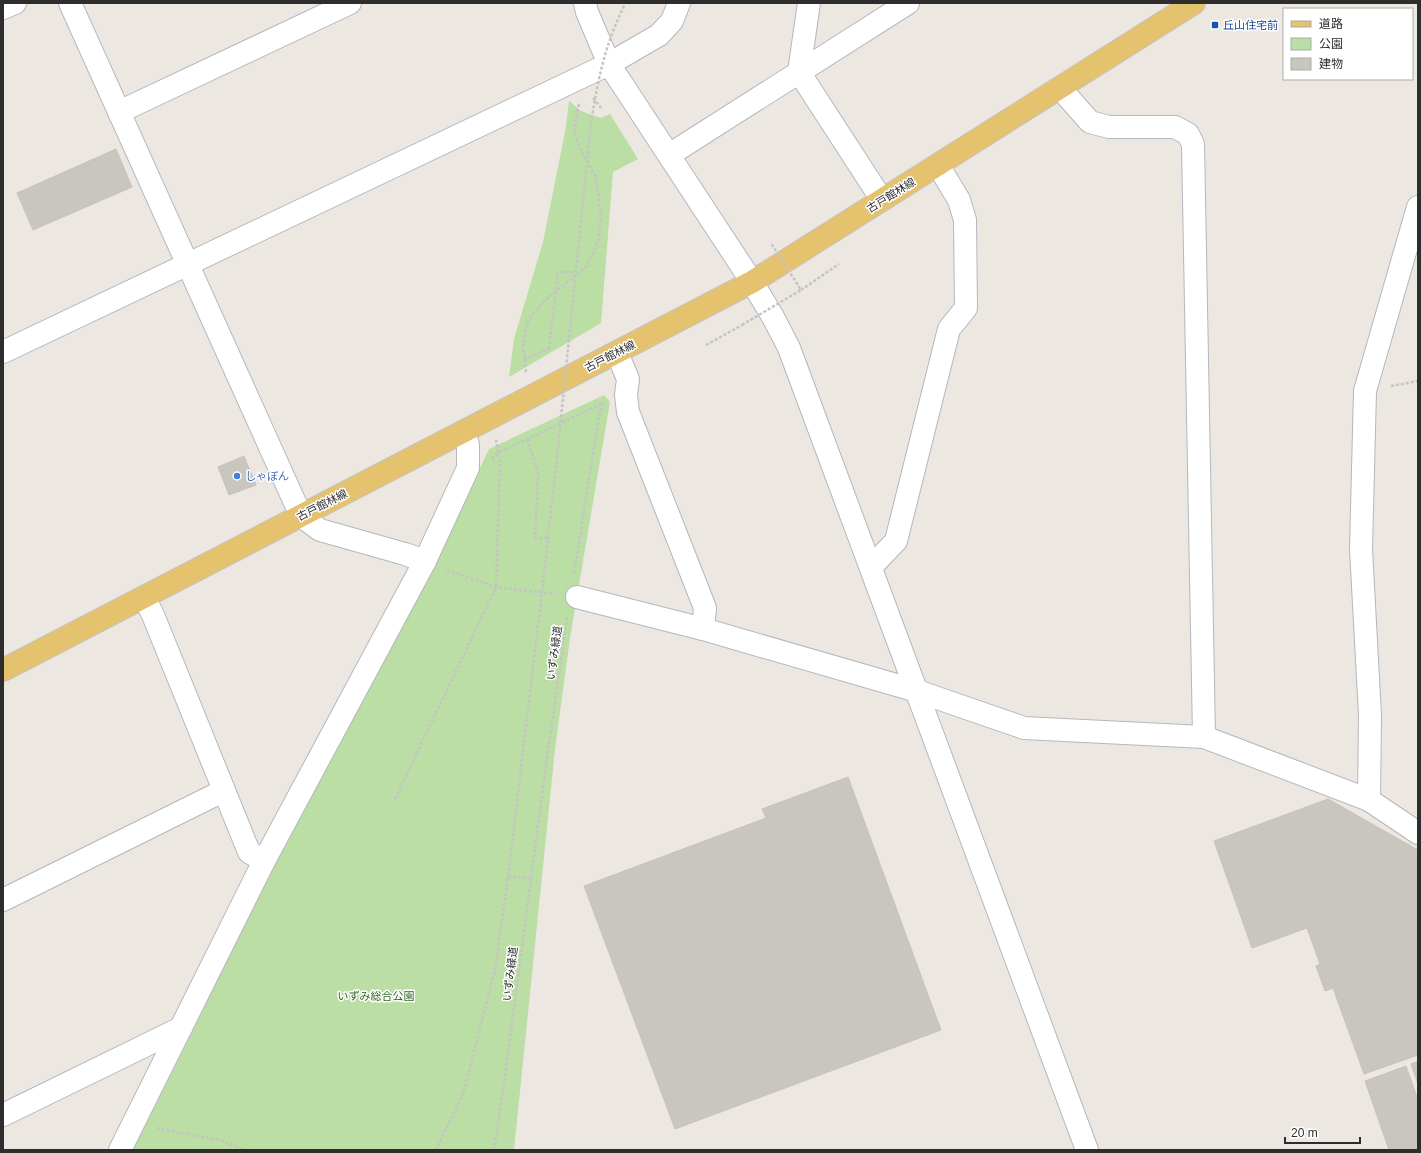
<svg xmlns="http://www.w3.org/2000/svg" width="1421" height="1153" viewBox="0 0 1421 1153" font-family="Helvetica,'Noto Sans JP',sans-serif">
<rect width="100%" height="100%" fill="#ede7e1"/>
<g fill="#badea3">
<polygon points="569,101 581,111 601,118 610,114 638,159 613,172 601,323 509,377 514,339 543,242 566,127"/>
<polygon points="604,395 610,402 570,638 555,749 514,1150 132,1150 256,893 434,565 489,449"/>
</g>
<g fill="#c9c5bf" stroke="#c8c2ba">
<polygon points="116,149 132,187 33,230 17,193"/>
<polygon points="244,456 256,485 229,495 218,467"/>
<polygon points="848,777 941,1030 675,1129 584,886 766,818 762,809"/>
<polygon points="1328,799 1418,850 1418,1055 1364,1074 1333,988 1325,991 1316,966 1320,964 1307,928 1252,948 1214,841"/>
<polygon points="1418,1061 1418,1084 1411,1064"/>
<polygon points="1406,1066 1418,1100 1418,1150 1389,1150 1365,1081"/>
</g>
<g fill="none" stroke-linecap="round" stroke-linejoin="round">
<g stroke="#b4b7bf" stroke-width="24">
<g id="minor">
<polyline points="70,3 301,516 320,530 405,554 425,561"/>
<polyline points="585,3 587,12 609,64 752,282 773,317 789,348 1087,1150"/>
<polyline points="809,3 799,72 882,200"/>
<polyline points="3,8 15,3"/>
<polyline points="1060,88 1090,122 1109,127 1175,127 1188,134 1193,144 1204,737"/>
<polyline points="119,112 350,3"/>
<polyline points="669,155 908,3"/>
<polyline points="3,352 609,64 659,35 672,21 679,3"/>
<polyline points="617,353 628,379 626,395 628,412 705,608 703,629"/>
<polyline points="871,567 896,541 949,329 966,308 965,220 959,200 938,165"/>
<polyline points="144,597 153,615 249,852 264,861"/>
<polyline points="577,597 703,629 917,691 1024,728 1204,737 1369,800 1418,833"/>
<polyline points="1369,800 1370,715 1361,549 1365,391 1418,207"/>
<polyline points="3,900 223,791"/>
<polyline points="3,1115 181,1028"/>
<polyline points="120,1150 264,861 425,561 468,468 468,445 464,432"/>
</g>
</g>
<g stroke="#c4c4c4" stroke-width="24">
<polyline id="major" points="3,670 752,282 1194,3"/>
</g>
<g stroke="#c4c4c4" stroke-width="2.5" stroke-dasharray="3 2" stroke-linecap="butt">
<polyline points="625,4 625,3"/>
<polyline points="593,98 602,109"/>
<polyline points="801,290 839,264"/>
<polyline points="706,345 742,325"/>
<polyline points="524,359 549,349"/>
<polyline points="526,372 523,343 528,321 543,302 586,267 594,252 599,237 601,217 596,178 579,146 574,131 579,104"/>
<polyline points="1391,386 1418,381"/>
<polyline points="527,439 538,472 535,538 548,538"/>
<polyline points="492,459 498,453 603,403 599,416 574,574"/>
<polyline points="447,570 496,587 555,594"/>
<polyline points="543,583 558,447"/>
<polyline points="395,799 496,587 500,462 496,440"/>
<polyline points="508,877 531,878"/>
<polyline points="157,1128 223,1141 243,1150"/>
<polyline points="436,1150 463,1094 495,970 508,877 539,617"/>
<polyline points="494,1150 503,1091 547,758 567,618"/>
</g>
<use href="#minor" stroke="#fff" stroke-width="22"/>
<use href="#major" stroke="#e4c26e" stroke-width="22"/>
<g stroke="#c4c4c4" stroke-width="2.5" stroke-dasharray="3 2" stroke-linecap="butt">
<polyline points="742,325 801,290 771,243"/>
<polyline points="549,349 558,272 576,272"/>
<path d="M558 447 591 123C598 79 605 44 625 4"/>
<polyline points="539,617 543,583"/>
</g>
</g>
<rect fill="#1a4fb4" stroke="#fff" stroke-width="1.5" x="1211" y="21" width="8" height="8" rx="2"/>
<circle fill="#3f7fe0" stroke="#fff" stroke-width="1.5" cx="237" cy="476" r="4"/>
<g text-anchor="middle" stroke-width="3" stroke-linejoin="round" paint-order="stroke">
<g font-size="11" fill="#164399" stroke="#fff" text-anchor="start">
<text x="1223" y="29">丘山住宅前</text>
</g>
<g font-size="11" fill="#2d2d2d" stroke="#fff">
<text transform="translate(891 195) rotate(-32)" y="4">古戸館林線</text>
<text transform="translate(610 356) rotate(-27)" y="4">古戸館林線</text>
<text transform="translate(322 505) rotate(-27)" y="4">古戸館林線</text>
<text transform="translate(554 653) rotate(-82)" y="4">いずみ緑道</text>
<text transform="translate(510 974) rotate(-83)" y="4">いずみ緑道</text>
</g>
<g font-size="11" fill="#366cbe" stroke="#fff" text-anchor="start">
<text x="245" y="480">しゃぼん</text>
</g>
<g font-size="11" fill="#346422" stroke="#fff">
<text x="376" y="1000">いずみ総合公園</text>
</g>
</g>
<rect width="1421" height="1153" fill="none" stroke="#2d2d2d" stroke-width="8"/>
<rect x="1283" y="8" width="130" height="72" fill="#ffffff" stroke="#ababab"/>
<rect x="1291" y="21" width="20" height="6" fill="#e4c26e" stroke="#ababab"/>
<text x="1319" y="28" font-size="12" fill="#2d2d2d">道路</text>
<rect x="1291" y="38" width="20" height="12" fill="#badea3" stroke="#ababab"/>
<text x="1319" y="48" font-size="12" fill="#2d2d2d">公園</text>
<rect x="1291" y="58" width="20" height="12" fill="#c9c5bf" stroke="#ababab"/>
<text x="1319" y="68" font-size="12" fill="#2d2d2d">建物</text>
<path d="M1285 1137v6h75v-6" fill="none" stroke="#2d2d2d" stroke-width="2"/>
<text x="1291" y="1137" font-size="12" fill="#2d2d2d" stroke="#ffffff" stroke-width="3" paint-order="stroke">20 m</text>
</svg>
